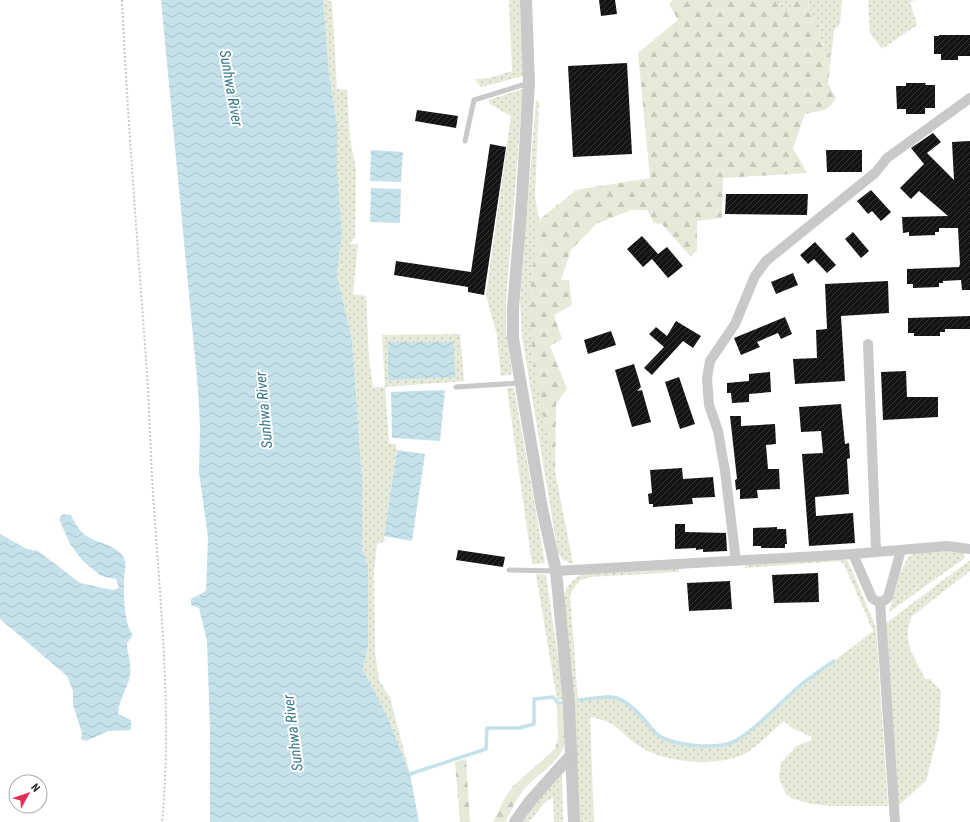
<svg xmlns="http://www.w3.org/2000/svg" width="970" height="822" viewBox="0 0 970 822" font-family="'Roboto Condensed',sans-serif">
<defs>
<pattern id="grass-dots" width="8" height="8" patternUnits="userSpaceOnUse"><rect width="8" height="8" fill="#e5ead9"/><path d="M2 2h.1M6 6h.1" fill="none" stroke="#c5c9ba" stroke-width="1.8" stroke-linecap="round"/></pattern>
<pattern id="forest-firs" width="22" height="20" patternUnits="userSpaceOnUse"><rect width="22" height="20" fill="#e5ead9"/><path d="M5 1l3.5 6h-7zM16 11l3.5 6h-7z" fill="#c5c9ba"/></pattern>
<pattern id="water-waves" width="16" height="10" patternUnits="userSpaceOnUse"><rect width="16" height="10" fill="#c5e1ea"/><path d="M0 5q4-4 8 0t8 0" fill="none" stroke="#a9c1c9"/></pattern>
<pattern id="building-hatch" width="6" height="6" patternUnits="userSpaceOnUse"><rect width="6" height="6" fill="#131313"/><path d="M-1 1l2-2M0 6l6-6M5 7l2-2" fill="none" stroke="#363636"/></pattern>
</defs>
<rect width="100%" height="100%" fill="#fff"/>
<g fill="url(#grass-dots)">
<polygon points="323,0 329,0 332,3 337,89 347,90 350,139 356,169 355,237 350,244 358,244 353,294 366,296 369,359 373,387 385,387 382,335 460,334 464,381 385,387 389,443 396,444 397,450 384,536 385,541 377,544 374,571 375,652 379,680 390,698 410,774 388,718 363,669 368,647 368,565 362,549 362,478 352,340 337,276 342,231 337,173 337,124 329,73"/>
<polygon points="509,0 521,0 524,59 523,76 481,87 474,79 489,78 512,71"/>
<polygon points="775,0 793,0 794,4 790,10 783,11"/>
<path d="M809 0H842L840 24 834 30 831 58C825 49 805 8 809 0Z"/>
<polygon points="868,0 915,0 910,2 917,25 882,49 870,33"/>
<polygon points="523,89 506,301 506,331 512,372 510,375 501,376 497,335 486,295 511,116 490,104 488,100"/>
<polygon points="536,100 539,102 535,197 539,220 530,292 530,323 534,362 573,564 563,560 558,553 522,336 520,301"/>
<polygon points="507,388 514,388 545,563 532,564"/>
<polygon points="943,549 958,551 964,554 965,558 889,612 899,576 908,557 918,552"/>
<path d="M844 558 848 561 876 628 888 806H830L812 804 793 799 786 794 779 778 781 763 796 746 810 741 812 737 792 728 784 721C772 731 755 749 742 755 714 767 666 763 641 747 618 733 620 722 590 717L594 822H578L563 599C566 587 571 581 582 574L679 567V572L590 577 581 580 573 589 570 595 578 701 604 697 619 700 636 712 658 736 677 743 694 746H721L735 742 745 735 798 689 873 631 844 564 840 561 744 568 748 563Z"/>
<path d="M970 560V571L912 616C901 641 914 656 925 679H930L941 691 939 730 926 781 897 807 885 624Z"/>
<polygon points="536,574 546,575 564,700 557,700"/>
<polygon points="562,774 563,822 554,822 553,797 544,803 529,822 519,822"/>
</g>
<g fill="url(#forest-firs)">
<path d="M673 0H775L783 11 790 10 794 4 793 0H809L808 3 810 13 819 30 822 43 831 58 828 84 836 98C828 113 820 110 805 114L793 148 807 173 723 178 722 218 697 221V250L691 257 662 224 654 223 647 210H631L596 224 571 250 561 280H569L572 305 554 315 562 339 550 346 567 389 556 404 555 473C546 424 532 373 530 323 528 288 535 254 539 220L576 190 650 178 638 53 678 20 669 4Z"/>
<path d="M557 705 564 706C565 720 569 737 563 749 555 765 538 775 526 787 517 797 511 810 506 822H493L506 796 513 786 555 749 558 738Z"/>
<polygon points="466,759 470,822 460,822 455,762"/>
</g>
<g fill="url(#water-waves)">
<polygon points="161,0 323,0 329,73 337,124 337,173 342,231 337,276 352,340 362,478 362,549 368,565 368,647 363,669 388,718 410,774 419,822 210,822 210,730 207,641 199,608 191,605 191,599 206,591 208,538 199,472 200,426 198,389"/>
<polygon points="371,150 403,152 401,182 370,181"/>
<polygon points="371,188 401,189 400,223 370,222"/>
<polygon points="388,342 453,342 455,377 388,380"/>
<polygon points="445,390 440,441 392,438 391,392"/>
<polygon points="397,450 425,454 412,541 384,536"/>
<path d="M63 514 71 515C75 523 78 529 85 535 97 544 120 544 125 561 126 565 125 571 124 576 124 593 123 622 133 635L127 643C127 654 132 664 130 675 128 688 118 701 118 714L131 720V730L109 731 86 741 81 739 82 733 73 705V691L67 676 0 619V534L27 549 38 551 80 583 113 590 119 588 116 579 101 576 82 560 70 544 59 519Z"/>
</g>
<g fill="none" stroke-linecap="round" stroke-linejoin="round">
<g stroke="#c5e1ea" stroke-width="3.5">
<path d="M579 700C611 697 617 690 642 717 647 722 652 730 658 735 674 746 718 750 735 741 755 730 778 705 795 690 807 679 821 670 834 661"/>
<polyline points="410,774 486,749 487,728 519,728 534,724 534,699 553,697 558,703 564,703"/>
</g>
</g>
<g fill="url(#building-hatch)">
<polygon points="599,0 615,0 617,14 601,16"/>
<polygon points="939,35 970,35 970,56 958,56 958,60 941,60 941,54 934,54 934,36 939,36"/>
<polygon points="627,63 632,154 573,157 568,66"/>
<polygon points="906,83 926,83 925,85 935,85 935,108 925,108 925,114 906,114 906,109 897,109 896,86 906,86"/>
<polygon points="417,110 458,116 456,128 415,121"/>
<polygon points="933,133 941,142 927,153 954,180 952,142 970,141 970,290 962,290 961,280 943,281 943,283 939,283 939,287 913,288 913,284 907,284 907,269 959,267 960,264 958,228 939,228 939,232 935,232 935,235 909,236 909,232 903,233 902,217 948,216 919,191 911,199 900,188 924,164 911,148"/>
<polygon points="490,144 506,147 484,295 468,292 468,287 394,275 396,261 471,272"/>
<polygon points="826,150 862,150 862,172 827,172"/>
<polygon points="871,190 891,212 881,221 872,211 868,214 857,201"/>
<polygon points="726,194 808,194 807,215 725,214"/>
<polygon points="853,232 869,251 861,258 845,239"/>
<polygon points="642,236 658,254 667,247 683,266 668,278 652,259 643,267 627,249"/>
<polygon points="815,242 836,265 827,273 814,259 808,264 800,255"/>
<polygon points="793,273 798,285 776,294 771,282"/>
<polygon points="888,281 889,313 841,316 845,381 795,384 793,359 817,358 816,330 827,329 825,284"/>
<polygon points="970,316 970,329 945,329 945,332 940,332 940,336 914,336 914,333 908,333 908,318"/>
<polygon points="785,317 792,334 781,339 778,333 757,342 760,347 741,355 734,338"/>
<polygon points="676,321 701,336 693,348 683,341 652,375 644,368 664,347 649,334 656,327 667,336"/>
<polygon points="611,331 616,345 588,354 584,340"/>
<polygon points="634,364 641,387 637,391 642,390 651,422 632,427 615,370"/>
<polygon points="906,371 907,397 938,397 938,417 883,420 881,372"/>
<polygon points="770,372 771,392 749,394 749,402 732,403 731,393 727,393 727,383 749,381 749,374"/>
<polygon points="679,377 695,424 680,429 665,382"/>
<polygon points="841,404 845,444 849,443 850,458 847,459 849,494 815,497 816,516 853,513 855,543 809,546 802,454 823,453 821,431 801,432 799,407"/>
<polygon points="730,416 741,416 741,426 775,424 776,444 766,445 768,469 779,469 780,489 757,490 758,498 740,499 740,489 736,490 735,480 737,479"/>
<polygon points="682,468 683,479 713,477 715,497 692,498 693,504 653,507 653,504 649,504 648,494 652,493 650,470"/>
<polygon points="675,524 685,524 685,532 726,533 727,551 703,552 703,549 696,550 696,548 675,549"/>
<polygon points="777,527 777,529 786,529 787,544 785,544 785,548 761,548 761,546 753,546 753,528"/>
<polygon points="458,550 505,557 503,567 456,560"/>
<polygon points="818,573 819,602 774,603 772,575"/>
<polygon points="730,581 732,609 689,611 687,583"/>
</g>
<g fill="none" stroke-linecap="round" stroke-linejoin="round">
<path stroke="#c9c9c9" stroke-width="2" stroke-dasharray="2 2" stroke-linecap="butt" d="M122 0C128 130 139 259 148 388 150 428 151 468 154 508 161 612 172 717 162 822"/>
<g stroke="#c9c9c9" stroke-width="5">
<polyline points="465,141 474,100 529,83"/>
<polyline points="456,387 520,383"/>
<polyline points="509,570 556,571"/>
</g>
<g stroke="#c9c9c9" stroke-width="10">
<polyline points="868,344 876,551"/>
<path d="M853 554 872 598C878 603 883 603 888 597L901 550"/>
<polyline points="736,561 725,471 718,431 709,405 707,378 710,361 735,324 755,276 766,261 875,173 887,158 970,98"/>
<polyline points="556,571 853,554 947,546 970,549"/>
<polyline points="880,602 895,822"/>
</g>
<g stroke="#c9c9c9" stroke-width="12">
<polyline points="526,0 529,83 521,213 513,308 513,338 542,508 556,571 569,705 574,822"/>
<polyline points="515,822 530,801 572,754"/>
</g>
</g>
<g text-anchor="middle" stroke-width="4" stroke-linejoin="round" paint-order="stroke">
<g font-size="15" font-style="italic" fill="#3c798c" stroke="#fff">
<text transform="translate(231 88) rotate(80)" y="5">Sunhwa River</text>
<text transform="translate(264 410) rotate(-95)" y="5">Sunhwa River</text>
<text transform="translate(293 733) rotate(-97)" y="5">Sunhwa River</text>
</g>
</g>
<g transform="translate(28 794) rotate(50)"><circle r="19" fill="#ffffff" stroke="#ababab"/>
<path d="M0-3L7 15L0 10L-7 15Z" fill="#e32e57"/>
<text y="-6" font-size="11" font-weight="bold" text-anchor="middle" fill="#2c2c2c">N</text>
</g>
</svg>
